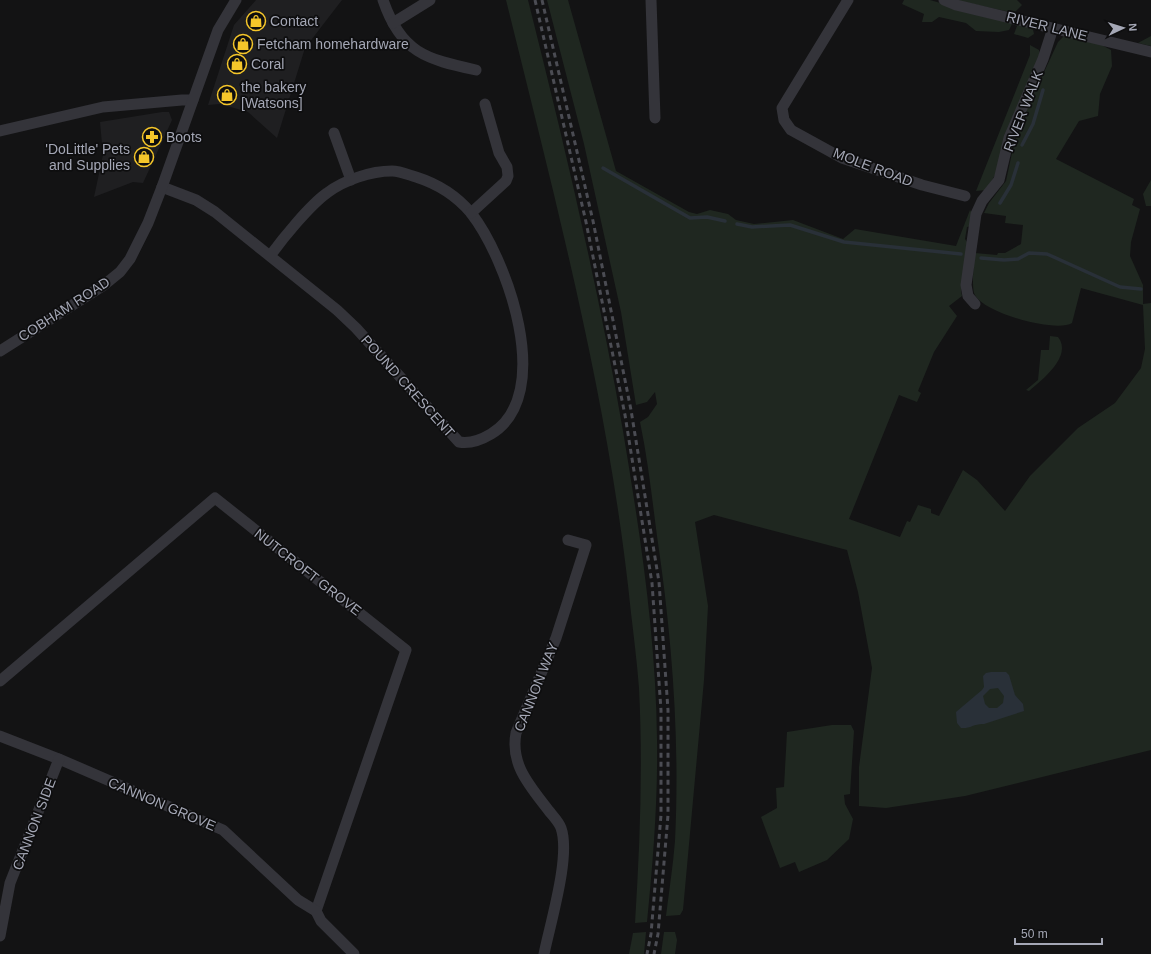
<svg xmlns="http://www.w3.org/2000/svg" width="1151" height="954" viewBox="0 0 1151 954" font-family="Helvetica,sans-serif">
<rect width="100%" height="100%" fill="#131314"/>
<g fill="#1f1f21">
<polygon points="256,0 342,0 305,48 277,138 248,112 220,104 208,105 234,25"/>
<polygon points="162,112 169,112 172,120 143,183 133,182 94,197 103,155 100,122"/>
</g>
<g fill="#1f2720">
<path d="M506 0H528C564 143 598 286 623 431 640 533 656 636 657 739 658 800 653 862 647 922L635 923C640 844 643 766 639 688 637 663 634 638 631 613 610 405 556 203 506 0Z"/>
<path d="M547 0H568L616 171 689 212 697 214 710 210 728 214 736 220 754 224 793 220 843 239 855 229 956 246 970 210 972 213 971 226 967 227 965 239 968 243 961 291 962 296 949 306 957 316 934 352 918 391 921 393 917 402 899 395 849 519 900 537 907 521 910 522 918 505 931 509V513L939 516 963 470 977 480 1005 511 1030 476 1078 428 1115 403 1141 368 1145 349 1143 305 1081 288 1072 323C1056 333 984 313 975 295 971 288 974 262 975 253L997 255 998 253H1005L1021 244 1023 225 1005 223 1006 216 984 213 989 203 1006 181 1015 139 1024 124 1027 109 1058 42 1065 35 1098 43 1111 50 1112 66 1100 94 1098 116 1079 121 1056 159 1134 199 1132 205 1140 209 1131 242 1130 256 1143 285V304L1151 303V750L965 796 886 808 859 806V767L872 668 858 592 847 550 714 515 695 522 708 606 704 680 683 910 680 915 666 916C669 891 673 866 675 841 680 738 672 637 657 536 652 498 648 460 640 422L648 417 657 404 655 392 647 402 636 405 621 312 584 144Z"/>
<polygon points="904,0 930,0 965,10 1032,25 1034,34 1028,38 1014,34 1017,26 1012,24 1009,30 999,32 976,31 966,23 939,17 932,22 922,22 924,14 902,4"/>
<polygon points="955,0 1017,0 1022,5 1014,13"/>
<polygon points="1151,36 1151,46 1138,43"/>
<polygon points="1030,45 1039,50 1040,56 997,172 986,190 976,191 1030,55"/>
<polygon points="1151,180 1151,206 1146,206 1143,194"/>
<path d="M1050 336 1058 337C1073 356 1042 380 1029 391L1026 390 1038 380 1041 350H1049Z"/>
<polygon points="832,725 851,725 854,731 850,794 844,795 845,804 853,819 849,839 827,860 799,872 795,862 780,868 761,817 777,808 776,788 784,787 787,732"/>
<polygon points="646,932 644,954 629,954 633,933"/>
<polygon points="664,932 675,932 677,940 675,954 661,954"/>
</g>
<path fill="#293038" fill-rule="evenodd" d="M991 672H1006L1009 675 1015 695 1023 704 1024 711 984 724C975 723 970 729 961 728L957 723 956 712 982 690 984 687 983 676 986 673ZM998 688 1004 696 1003 703 997 708H989L985 704 983 696 990 689Z"/>
<g fill="none" stroke-linecap="round" stroke-linejoin="round">
<g stroke="#293038" stroke-width="3.5">
<polyline points="1022,145 1033,124 1043,90"/>
<polyline points="603,168 690,218 707,217 725,221"/>
<polyline points="1000,203 1011,185 1018,163"/>
<polyline points="737,224 752,227 790,225 844,242 961,254"/>
<polyline points="981,258 1004,260 1018,259 1029,253 1047,254 1120,287 1141,289"/>
</g>
<g stroke="#34343a" stroke-width="11">
<path d="M383 0C401 53 426 59 476 70"/>
<polyline points="651,0 655,118"/>
<polyline points="848,0 782,108 784,120 791,130 842,158 922,185 965,196"/>
<polyline points="944,0 956,5 1151,52"/>
<polyline points="393,23 430,0"/>
<polyline points="0,131 103,107 182,100 193,100"/>
<polyline points="334,133 351,180"/>
<path d="M162 187 196 200 215 212 337 310 356 328 459 442C471 444 481 440 491 434 556 395 507 259 471 213 456 195 438 184 416 177 409 175 400 171 392 171 371 171 344 180 327 193 310 205 283 238 270 256"/>
<polyline points="471,213 506,181 508,176 507,167 499,153 485,104"/>
<polyline points="975,304 968,296 966,285 976,214 982,201 999,180 1009,138 1043,59 1053,28"/>
<polyline points="0,351 104,285 120,272 130,259 148,223 162,187 218,30 236,0"/>
<polyline points="0,681 215,498 406,650 316,911"/>
<polyline points="0,736 59,759 223,830 298,900 316,911 321,921 354,954"/>
<polyline points="0,936 10,883 59,759"/>
<path d="M544 954C550 924 571 856 561 828 559 822 553 816 549 811 530 786 510 765 516 733L556 638 586 545 568 540"/>
</g>
<g stroke="#4b4c53" stroke-width="3" stroke-dasharray="5 4" stroke-linecap="butt">
<polyline points="535,0 586,222 625,415 652,583 661,710 661,815 651,934 647,954"/>
<polyline points="542,0 593,221 631,410 659,582 668,710 668,815 658,934 654,954"/>
</g>
</g>
<defs>
<g id="shop-ring" transform="scale(1)"><circle r="9.5" fill="#0e0e0f" stroke="#f5c62a" stroke-width="1.5"/><path d="M-5-2.5h2.3a2.7 3.5 0 0 1 5.4 0H5L5.5 6h-11ZM-1.5-2.5h3a1.5 2.3 0 0 0-3 0Z" fill="#f5c62a"/></g>
<g id="pharmacy-ring" transform="scale(1)"><circle r="9.5" fill="#0e0e0f" stroke="#f5c62a" stroke-width="1.5"/><path d="M-2-6h4v4h4v4h-4v4h-4v-4h-4v-4h4Z" fill="#f5c62a"/></g>
</defs>
<g fill-rule="evenodd">
<use href="#shop-ring" x="256" y="21"/>
<use href="#shop-ring" x="243" y="44"/>
<use href="#shop-ring" x="237" y="64"/>
<use href="#shop-ring" x="227" y="95"/>
<use href="#pharmacy-ring" x="152" y="137"/>
<use href="#shop-ring" x="144" y="157"/>
</g>
<g text-anchor="middle" stroke-width="3.5" stroke-linejoin="round" paint-order="stroke">
<g font-size="14" fill="#a4a7b5" stroke="#0e0e0f" text-anchor="start">
<text x="270" y="26">Contact</text>
<text x="257" y="49">Fetcham homehardware</text>
<text x="251" y="69">Coral</text>
<text x="241" y="92">the bakery<tspan x="241" dy="16">[Watsons]</tspan></text>
<text x="166" y="142">Boots</text>
<text x="130" y="154" text-anchor="end">'DoLittle' Pets<tspan x="130" dy="16">and Supplies</tspan></text>
</g>
<g font-size="14" fill="#a4a7b5" stroke="#0e0e0f">
<text transform="translate(1047 26) rotate(14)" y="5">RIVER LANE</text>
<text transform="translate(1023 111) rotate(-69)" y="5">RIVER WALK</text>
<text transform="translate(873 167) rotate(21)" y="5">MOLE ROAD</text>
<text transform="translate(64 309) rotate(-33)" y="5">COBHAM ROAD</text>
<text transform="translate(408 386) rotate(48)" y="5">POUND CRESCENT</text>
<text transform="translate(308 572) rotate(38)" y="5">NUTCROFT GROVE</text>
<text transform="translate(536 687) rotate(-68)" y="5">CANNON WAY</text>
<text transform="translate(162 804) rotate(23)" y="5">CANNON GROVE</text>
<text transform="translate(34 824) rotate(-69)" y="5">CANNON SIDE</text>
</g>
</g>
<g transform="translate(1123 28) rotate(86)" stroke="#0e0e0f" stroke-width="3" paint-order="stroke">
<path d="M0-3L7 15L0 10L-7 15Z" fill="#a4a7b5"/>
<text y="-6" font-size="11" font-weight="bold" text-anchor="middle" fill="#a4a7b5">N</text>
</g>
<path d="M1015 938v6h87v-6" fill="none" stroke="#a4a7b5" stroke-width="2"/>
<text x="1021" y="938" font-size="12" fill="#a4a7b5" stroke="#0e0e0f" stroke-width="3" paint-order="stroke">50 m</text>
</svg>
